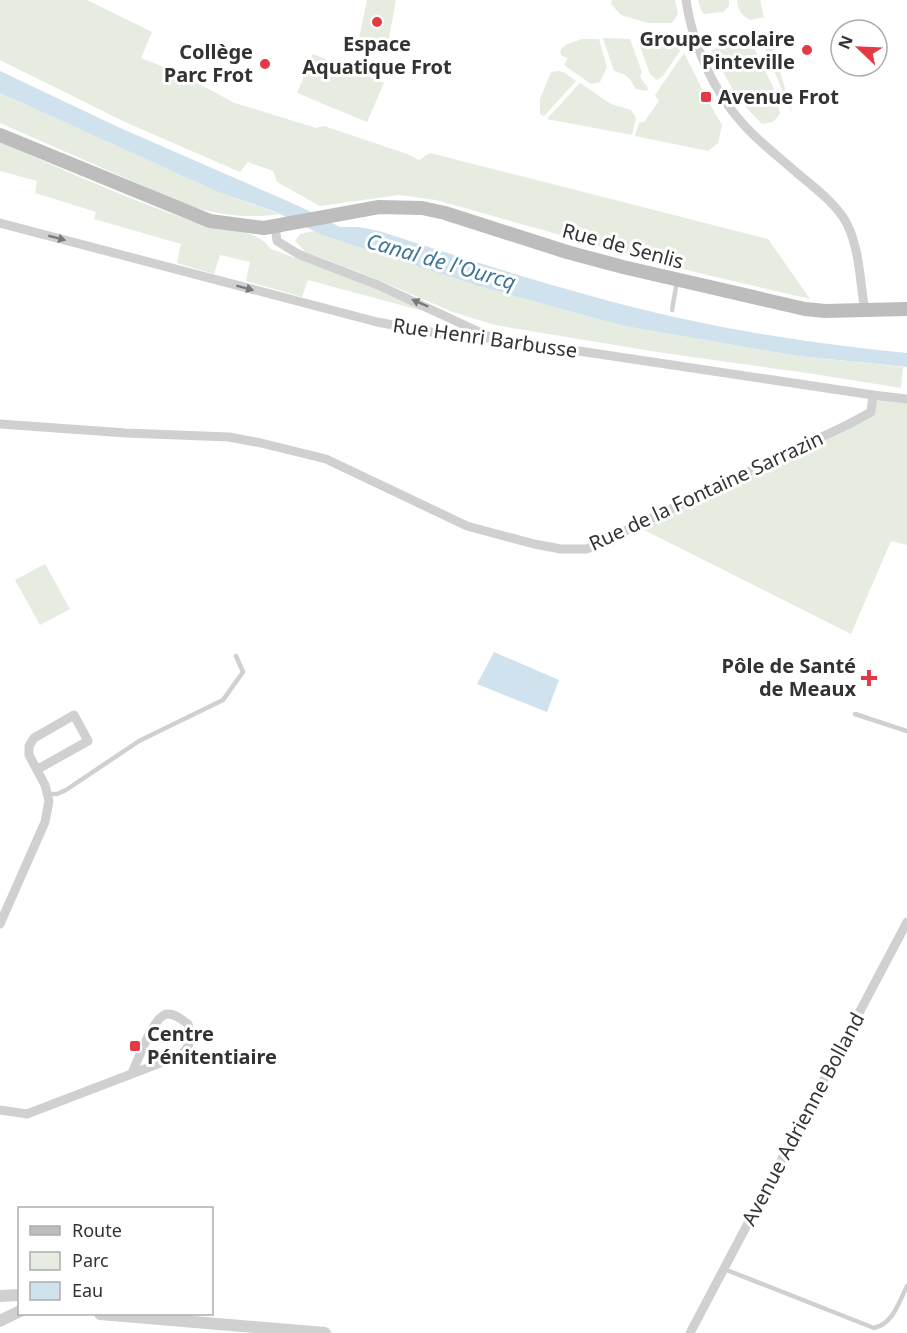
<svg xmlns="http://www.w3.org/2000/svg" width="907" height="1333" viewBox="0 0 907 1333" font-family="'Noto Sans',sans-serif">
<rect width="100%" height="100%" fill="#fff"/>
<g fill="#e6ecdf">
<polygon points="0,0 87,0 152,32 141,58 174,71 235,103 316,128 324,126 407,154 419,160 430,153 768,239 810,299 678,268 436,200 399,195 320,206 277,182 273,171 248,162 240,172 125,122 0,60"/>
<polygon points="367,0 396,0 387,49 358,43"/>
<polygon points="612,0 675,0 678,14 672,23 648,23 621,15 611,4"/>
<polygon points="698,0 729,0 729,6 723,12 704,14 701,10"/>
<path d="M737 0H760L764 17 750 20C741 15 738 10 737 0Z"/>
<polygon points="769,33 793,116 760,37"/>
<polygon points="670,36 680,51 663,76 657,80 650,74 637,38"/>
<path d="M603 38 630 39 642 72 640 77 648 88 647 91 636 89C628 76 630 76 614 71Z"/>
<polygon points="582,39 599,39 607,67 600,82 591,84 564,65 568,58 562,56 560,51 565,45"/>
<polygon points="739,39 746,39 752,44 774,89 780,114 773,122 762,124 738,99 711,50"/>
<polygon points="684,53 704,93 701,95 705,102 708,101 722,125 718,143 708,151 635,136 639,123 644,122 659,101 655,95"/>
<polygon points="313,54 384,83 367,122 297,93"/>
<polygon points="559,71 565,73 576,81 544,116 540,114 540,99 551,72"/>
<polygon points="580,83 611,104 631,110 636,118 632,135 547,119"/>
<path d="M0 93 218 192 280 214C249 219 220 215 189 206L0 123Z"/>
<path d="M0 142C66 171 132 201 200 224 224 232 255 227 271 249L372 286 438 315 308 280 302 297 246 281 250 262 220 255 214 274 177 263 181 244 94 219 96 212 35 193 37 181 0 171Z"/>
<polygon points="314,231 478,286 624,326 798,356 903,367 901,388 814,374 657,352 495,325 453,312 369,276 306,252 295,241 300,234"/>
<polygon points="873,395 907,399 907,545 891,541 851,634 636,526 871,412"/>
<polygon points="45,564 70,609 40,625 15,580"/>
</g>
<g fill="#cfe2ee">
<path d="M0 71 118 127 301 207 340 227H359L379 231C447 253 515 275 584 294 689 324 799 343 907 353V367L798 356 624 326 478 286 320 234 276 212 218 192 0 93Z"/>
<polygon points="494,652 559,680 547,712 477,684"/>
</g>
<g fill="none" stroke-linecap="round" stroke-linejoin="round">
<g stroke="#d0d0d0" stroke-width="4.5">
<polyline points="672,310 677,281"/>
<polyline points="855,714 907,731"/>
<polyline points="47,794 57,794 66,790 139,741 223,700 243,672 236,656"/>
<path d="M724 1269 874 1328C893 1324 899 1302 907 1286"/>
</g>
<g stroke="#d0d0d0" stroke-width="9">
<path d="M686 0C692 43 713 91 743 124 759 142 779 157 797 173 814 187 839 206 848 226 860 252 860 283 865 311"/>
<polyline points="0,223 377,322 464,338 492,338 873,395 907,399"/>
<polyline points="275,226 277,241 298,254 378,285 490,337"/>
<polyline points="0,424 126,433 229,437 261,443 326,459 467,526 534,544 561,549 587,549 849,424 871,412 873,395"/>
<polyline points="0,924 45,822 49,801 45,785 29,755 29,746 34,738 74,715 88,741 38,769"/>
<path d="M0 1110 27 1114 181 1055C191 1045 192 1038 188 1024 182 1020 175 1013 167 1014 153 1016 138 1060 132 1073"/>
<polyline points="690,1333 907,922"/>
</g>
<g stroke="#d0d0d0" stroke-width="12">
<polyline points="0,1296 20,1295"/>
<polyline points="100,1314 325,1333"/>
<polyline points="0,1321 20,1311"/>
</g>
<polyline stroke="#bdbdbd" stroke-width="14" points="0,135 210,221 264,228 379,207 422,208 445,213 567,252 623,267 805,309 825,311 907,309"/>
</g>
<defs><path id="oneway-solid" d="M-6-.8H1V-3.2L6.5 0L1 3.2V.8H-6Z" transform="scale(1.5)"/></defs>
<g fill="#7a7a7a">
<use href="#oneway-solid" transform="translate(57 238) rotate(15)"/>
<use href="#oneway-solid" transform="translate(245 288) rotate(15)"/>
<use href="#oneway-solid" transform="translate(420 303) rotate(-156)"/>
</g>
<g fill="#e63946" stroke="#fff" stroke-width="2">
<circle cx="377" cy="22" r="6"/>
<circle cx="807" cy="50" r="6"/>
<circle cx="265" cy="64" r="6"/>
<rect x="700" y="91" width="12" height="12" rx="3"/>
<path d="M866 669h6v6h6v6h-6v6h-6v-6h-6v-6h6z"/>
<rect x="129" y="1040" width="12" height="12" rx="3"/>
</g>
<g text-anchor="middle" stroke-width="6" stroke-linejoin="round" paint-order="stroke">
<g font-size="20" font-weight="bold" fill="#333" stroke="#fff" text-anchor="end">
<text x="795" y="46">Groupe scolaire<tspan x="795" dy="23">Pinteville</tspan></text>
<text x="377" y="51" text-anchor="middle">Espace<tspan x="377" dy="23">Aquatique Frot</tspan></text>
<text x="253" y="59">Collège<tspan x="253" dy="23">Parc Frot</tspan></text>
<text x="718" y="104" text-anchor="start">Avenue Frot</text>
<text x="856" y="673">Pôle de Santé<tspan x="856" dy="23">de Meaux</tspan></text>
<text x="147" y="1041" text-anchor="start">Centre<tspan x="147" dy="23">Pénitentiaire</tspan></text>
</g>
<g font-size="20" fill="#333" stroke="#fff">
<text transform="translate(623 246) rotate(15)" y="7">Rue de Senlis</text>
<text transform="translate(485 338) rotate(8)" y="7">Rue Henri Barbusse</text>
<text transform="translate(706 491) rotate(-25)" y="7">Rue de la Fontaine Sarrazin</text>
<text transform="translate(803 1119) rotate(-62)" y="7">Avenue Adrienne Bolland</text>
</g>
<g font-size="21" font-style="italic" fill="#3f7597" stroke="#fff">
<text transform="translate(441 262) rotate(16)" y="7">Canal de l'Ourcq</text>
</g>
</g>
<rect x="18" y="1207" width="195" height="108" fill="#ffffff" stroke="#adadad" stroke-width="1.5"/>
<rect x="30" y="1226" width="30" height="9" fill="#bdbdbd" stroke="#adadad" stroke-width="1.5"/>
<text x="72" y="1237" font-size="18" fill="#333333">Route</text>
<rect x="30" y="1252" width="30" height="18" fill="#e6ecdf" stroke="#adadad" stroke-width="1.5"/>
<text x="72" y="1267" font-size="18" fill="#333333">Parc</text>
<rect x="30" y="1282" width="30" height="18" fill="#cfe2ee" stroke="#adadad" stroke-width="1.5"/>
<text x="72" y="1297" font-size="18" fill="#333333">Eau</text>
<g transform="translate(859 48) rotate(293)"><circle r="28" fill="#ffffff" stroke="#adadad" stroke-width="1.5"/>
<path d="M0-4.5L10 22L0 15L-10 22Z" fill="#e63946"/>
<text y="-9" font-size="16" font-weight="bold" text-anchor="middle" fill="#333333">N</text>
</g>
</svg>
